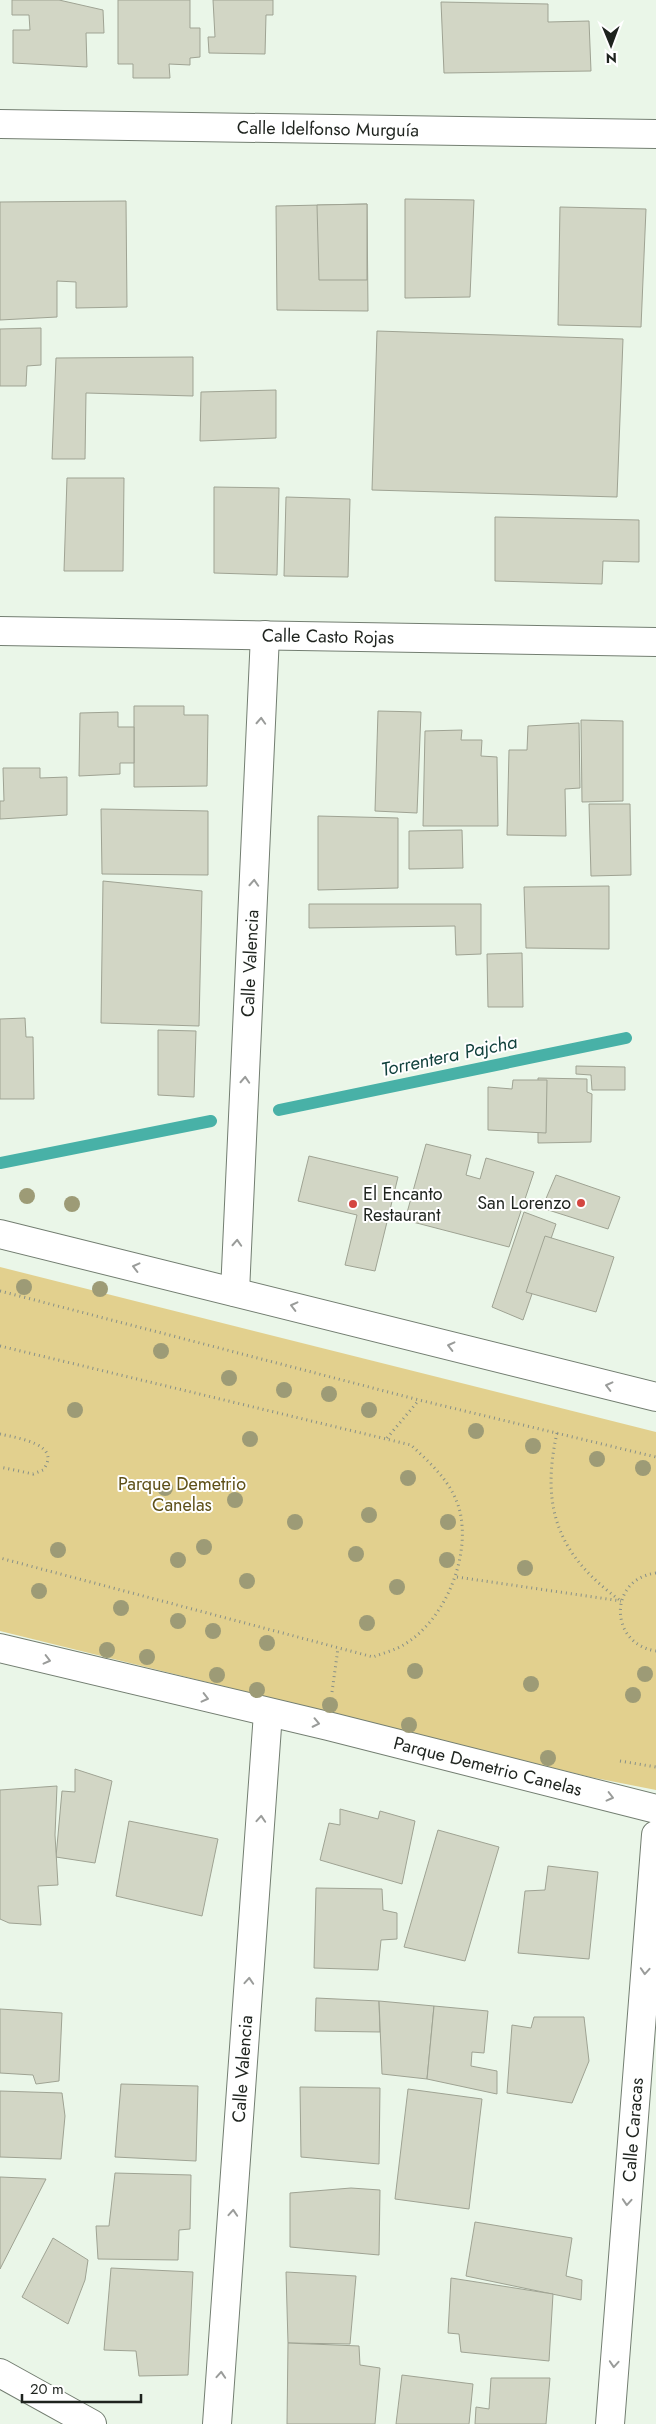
<svg xmlns="http://www.w3.org/2000/svg" width="656" height="2424" viewBox="0 0 656 2424" font-family="Jost,sans-serif">
<rect width="100%" height="100%" fill="#eaf6e8"/>
<polygon fill="#e2d08e" points="0,1267 656,1432 656,1790 590,1777 0,1631"/>
<g fill="none" stroke-linecap="round" stroke-linejoin="round">
<g stroke="#48b1a7" stroke-width="12">
<polyline points="279,1110 626,1038"/>
<polyline points="0,1163 211,1121"/>
</g>
</g>
<g fill="#d2d6c5" stroke="#9fa393">
<polygon points="12,0 59,0 103,10 104,33 86,33 87,67 13,63 13,30 30,30 29,15 12,15"/>
<polygon points="118,0 190,0 190,28 200,28 200,57 190,58 190,65 169,64 170,78 133,78 133,64 118,64"/>
<polygon points="213,0 273,0 273,15 266,15 265,54 209,53 208,37 215,37"/>
<polygon points="441,2 548,4 548,22 589,21 591,71 444,73"/>
<polygon points="405,199 474,200 470,297 405,298"/>
<polygon points="126,201 127,307 76,308 76,282 57,281 57,317 0,320 0,202"/>
<polygon points="367,204 368,311 277,310 276,206"/>
<polygon points="367,204 367,280 319,280 317,205"/>
<polygon points="560,207 646,209 641,327 558,325"/>
<polygon points="41,328 41,365 27,366 26,386 0,386 0,329"/>
<polygon points="377,331 623,339 617,497 372,490"/>
<polygon points="193,357 193,396 86,393 85,459 52,459 56,358"/>
<polygon points="276,390 276,438 200,441 201,392"/>
<polygon points="67,478 124,478 123,571 64,571"/>
<polygon points="214,487 279,488 277,575 214,573"/>
<polygon points="286,497 350,499 348,577 284,576"/>
<polygon points="495,517 639,520 639,562 603,561 602,584 495,581"/>
<polygon points="134,706 184,706 184,715 208,715 207,786 134,787"/>
<polygon points="378,711 421,712 417,813 375,811"/>
<polygon points="118,712 118,727 134,727 134,763 120,763 120,774 79,776 80,713"/>
<polygon points="581,720 623,721 623,801 582,802"/>
<polygon points="579,723 580,788 565,789 566,836 507,835 509,750 527,750 528,726"/>
<polygon points="462,730 461,740 482,740 481,756 497,757 498,826 423,826 425,731"/>
<polygon points="3,768 40,768 40,778 67,777 67,815 0,819 0,801 4,801"/>
<polygon points="589,804 630,804 631,875 591,876"/>
<polygon points="101,809 208,811 208,875 102,874"/>
<polygon points="318,816 398,818 398,888 318,890"/>
<polygon points="462,830 463,868 409,869 409,831"/>
<polygon points="103,881 202,891 199,1026 101,1023"/>
<polygon points="609,886 609,949 526,948 524,887"/>
<polygon points="309,904 481,904 481,954 456,955 455,926 309,928"/>
<polygon points="522,953 523,1007 488,1007 487,954"/>
<polygon points="25,1018 26,1037 33,1037 34,1099 0,1099 0,1019"/>
<polygon points="158,1030 196,1031 194,1097 158,1095"/>
<polygon points="576,1066 625,1067 625,1090 592,1090 591,1075 576,1074"/>
<polygon points="538,1078 587,1079 587,1092 592,1094 591,1142 538,1143"/>
<polygon points="513,1080 547,1080 546,1133 488,1130 488,1087 512,1089"/>
<polygon points="426,1144 471,1155 466,1175 480,1179 486,1158 534,1172 509,1247 405,1220"/>
<polygon points="309,1156 398,1177 375,1271 345,1265 357,1215 298,1201"/>
<polygon points="556,1175 620,1197 608,1229 542,1208"/>
<polygon points="524,1212 556,1224 523,1320 492,1307"/>
<polygon points="545,1236 614,1257 596,1312 526,1292"/>
<polygon points="75,1769 112,1781 95,1863 56,1857 62,1791 75,1792"/>
<polygon points="57,1786 55,1835 58,1885 38,1886 41,1925 9,1923 0,1919 0,1790"/>
<polygon points="340,1809 378,1819 380,1811 415,1821 402,1884 320,1860 329,1823 340,1825"/>
<polygon points="129,1821 218,1839 202,1916 116,1896"/>
<polygon points="438,1830 499,1847 465,1961 404,1947"/>
<polygon points="548,1866 598,1872 589,1959 518,1953 525,1891 545,1890"/>
<polygon points="316,1888 382,1889 383,1910 397,1913 397,1939 381,1940 378,1970 314,1968"/>
<polygon points="316,1998 379,2001 380,2032 315,2031"/>
<polygon points="379,2001 434,2006 427,2079 382,2074"/>
<polygon points="434,2006 488,2011 484,2053 472,2052 471,2066 497,2071 497,2094 427,2079"/>
<polygon points="0,2009 62,2013 59,2081 36,2084 33,2075 0,2073"/>
<polygon points="534,2017 584,2017 589,2061 572,2103 507,2093 512,2025 531,2028"/>
<polygon points="121,2084 198,2086 196,2161 115,2157"/>
<polygon points="300,2087 380,2088 379,2164 301,2157"/>
<polygon points="408,2089 482,2099 469,2209 395,2199"/>
<polygon points="0,2091 62,2093 65,2116 61,2159 0,2157"/>
<polygon points="115,2173 191,2175 190,2229 179,2230 178,2260 98,2259 96,2226 109,2226"/>
<polygon points="0,2177 46,2179 0,2269"/>
<polygon points="351,2188 380,2190 379,2255 290,2247 290,2193"/>
<polygon points="475,2222 572,2238 566,2276 582,2280 581,2300 466,2276"/>
<polygon points="53,2238 88,2260 85,2280 68,2324 22,2297"/>
<polygon points="111,2268 193,2272 188,2375 139,2376 136,2351 104,2350"/>
<polygon points="286,2272 356,2276 350,2344 288,2343"/>
<polygon points="451,2278 553,2294 549,2361 461,2352 459,2334 448,2333"/>
<polygon points="288,2343 359,2346 360,2365 380,2368 375,2424 287,2424"/>
<polygon points="402,2375 473,2384 469,2424 396,2424"/>
<polygon points="491,2378 550,2378 546,2424 475,2424 476,2407 489,2409"/>
</g>
<g fill="none" stroke-linecap="round" stroke-linejoin="round">
<g stroke="#737e71" stroke-width="30">
<g id="minor">
<path id="s1" d="M0 124 656 134"/>
<path id="s2" d="M0 631 656 642"/>
<polyline points="0,1234 656,1397"/>
<path id="s3" d="M235 1292 265 635"/>
<path id="s4" d="M0 1648 328 1726 656 1809"/>
<polyline points="0,2373 92,2424"/>
<path id="s5" d="M217 2424 268 1713"/>
<path id="s6" d="M610 2424 656 1835"/>
</g>
</g>
<g stroke="#889087" stroke-width="3" stroke-dasharray="1 4" stroke-linecap="butt">
<polyline points="0,1291 419,1400 656,1457"/>
<path d="M0 1346 411 1445C430 1463 451 1481 459 1508 472 1554 446 1619 405 1644 396 1650 383 1653 373 1657L0 1558"/>
<path d="M557 1433C540 1509 559 1556 621 1601"/>
<path d="M0 1434C17 1438 63 1444 43 1470L33 1474 0 1467"/>
<polyline points="387,1438 419,1400"/>
<path d="M656 1573C608 1579 609 1644 656 1651"/>
<polyline points="457,1577 621,1601"/>
<polyline points="332,1692 338,1648"/>
<polyline points="620,1761 656,1767"/>
</g>
<use href="#minor" stroke="#fff" stroke-width="28"/>
</g>
<g fill="#9d9b76">
<circle cx="27" cy="1196" r="8"/>
<circle cx="72" cy="1204" r="8"/>
<circle cx="24" cy="1287" r="8"/>
<circle cx="100" cy="1289" r="8"/>
<circle cx="161" cy="1351" r="8"/>
<circle cx="229" cy="1378" r="8"/>
<circle cx="284" cy="1390" r="8"/>
<circle cx="329" cy="1394" r="8"/>
<circle cx="75" cy="1410" r="8"/>
<circle cx="369" cy="1410" r="8"/>
<circle cx="476" cy="1431" r="8"/>
<circle cx="250" cy="1439" r="8"/>
<circle cx="533" cy="1446" r="8"/>
<circle cx="597" cy="1459" r="8"/>
<circle cx="643" cy="1468" r="8"/>
<circle cx="408" cy="1478" r="8"/>
<circle cx="165" cy="1488" r="8"/>
<circle cx="235" cy="1500" r="8"/>
<circle cx="369" cy="1515" r="8"/>
<circle cx="295" cy="1522" r="8"/>
<circle cx="448" cy="1522" r="8"/>
<circle cx="204" cy="1547" r="8"/>
<circle cx="58" cy="1550" r="8"/>
<circle cx="356" cy="1554" r="8"/>
<circle cx="178" cy="1560" r="8"/>
<circle cx="447" cy="1560" r="8"/>
<circle cx="525" cy="1568" r="8"/>
<circle cx="247" cy="1581" r="8"/>
<circle cx="397" cy="1587" r="8"/>
<circle cx="39" cy="1591" r="8"/>
<circle cx="121" cy="1608" r="8"/>
<circle cx="178" cy="1621" r="8"/>
<circle cx="367" cy="1623" r="8"/>
<circle cx="213" cy="1631" r="8"/>
<circle cx="267" cy="1643" r="8"/>
<circle cx="107" cy="1650" r="8"/>
<circle cx="147" cy="1657" r="8"/>
<circle cx="415" cy="1671" r="8"/>
<circle cx="645" cy="1674" r="8"/>
<circle cx="217" cy="1675" r="8"/>
<circle cx="531" cy="1684" r="8"/>
<circle cx="257" cy="1690" r="8"/>
<circle cx="633" cy="1695" r="8"/>
<circle cx="330" cy="1705" r="8"/>
<circle cx="409" cy="1725" r="8"/>
<circle cx="548" cy="1758" r="8"/>
</g>
<defs><path id="oneway-chevron" d="M-2-3.5L2.5 0L-2 3.5" fill="none" stroke-width="1.6" stroke-linecap="round" stroke-linejoin="round" transform="scale(1.25)"/></defs>
<g stroke="#9a9c9a">
<use href="#oneway-chevron" transform="translate(261 721) rotate(-87)"/>
<use href="#oneway-chevron" transform="translate(254 883) rotate(-87)"/>
<use href="#oneway-chevron" transform="translate(245 1080) rotate(-87)"/>
<use href="#oneway-chevron" transform="translate(237 1243) rotate(-87)"/>
<use href="#oneway-chevron" transform="translate(136 1267) rotate(-166)"/>
<use href="#oneway-chevron" transform="translate(294 1306) rotate(-166)"/>
<use href="#oneway-chevron" transform="translate(451 1346) rotate(-166)"/>
<use href="#oneway-chevron" transform="translate(609 1386) rotate(-166)"/>
<use href="#oneway-chevron" transform="translate(47 1660) rotate(14)"/>
<use href="#oneway-chevron" transform="translate(205 1698) rotate(14)"/>
<use href="#oneway-chevron" transform="translate(316 1723) rotate(12)"/>
<use href="#oneway-chevron" transform="translate(610 1797) rotate(14)"/>
<use href="#oneway-chevron" transform="translate(261 1819) rotate(-86)"/>
<use href="#oneway-chevron" transform="translate(645 1971) rotate(94)"/>
<use href="#oneway-chevron" transform="translate(249 1981) rotate(-86)"/>
<use href="#oneway-chevron" transform="translate(627 2202) rotate(94)"/>
<use href="#oneway-chevron" transform="translate(233 2213) rotate(-86)"/>
<use href="#oneway-chevron" transform="translate(614 2364) rotate(94)"/>
<use href="#oneway-chevron" transform="translate(221 2375) rotate(-86)"/>
</g>
<g fill="#d44640" stroke="#fff" stroke-width="2">
<circle cx="581" cy="1203" r="5"/>
<circle cx="353" cy="1204" r="5"/>
</g>
<g text-anchor="middle" stroke-width="4" stroke-linejoin="round" paint-order="stroke">
<g font-size="18" fill="#1e231e" stroke="#fff">
<text dy="6" stroke="none"><textPath href="#s1" startOffset="328">Calle Idelfonso Murguía</textPath></text>
<text dy="6" stroke="none"><textPath href="#s2" startOffset="328">Calle Casto Rojas</textPath></text>
<text dy="6" stroke="none"><textPath href="#s3" startOffset="329">Calle Valencia</textPath></text>
<text dy="6" stroke="none"><textPath href="#s4" startOffset="502">Parque Demetrio Canelas</textPath></text>
<text dy="6" stroke="none"><textPath href="#s5" startOffset="356">Calle Valencia</textPath></text>
<text dy="6" stroke="none"><textPath href="#s6" startOffset="295">Calle Caracas</textPath></text>
</g>
<g font-size="18" fill="#1e231e" stroke="#fff" text-anchor="start">
<text x="363" y="1200">El Encanto<tspan x="363" dy="21">Restaurant</tspan></text>
<text x="571" y="1209" text-anchor="end">San Lorenzo</text>
</g>
<g font-size="18" fill="#5e5018" stroke="#fff">
<text x="182" y="1490">Parque Demetrio<tspan x="182" dy="21">Canelas</tspan></text>
</g>
<g font-size="19" font-style="italic" fill="#0f3f3b" stroke="#fff">
<text transform="translate(449 1055) rotate(-12)" y="7">Torrentera Pajcha</text>
</g>
</g>
<g transform="translate(611 45) rotate(179)" stroke="#ffffff" stroke-width="4" paint-order="stroke">
<path d="M0-4L9 19L0 12L-9 19Z" fill="#1e231e"/>
<text y="-8" font-size="14" font-weight="bold" text-anchor="middle" fill="#1e231e">N</text>
</g>
<path d="M22 2394v8h119v-8" fill="none" stroke="#1e231e" stroke-width="2.5"/>
<text x="30" y="2394" font-size="15" fill="#1e231e" stroke="#ffffff" stroke-width="4" paint-order="stroke">20 m</text>
</svg>
